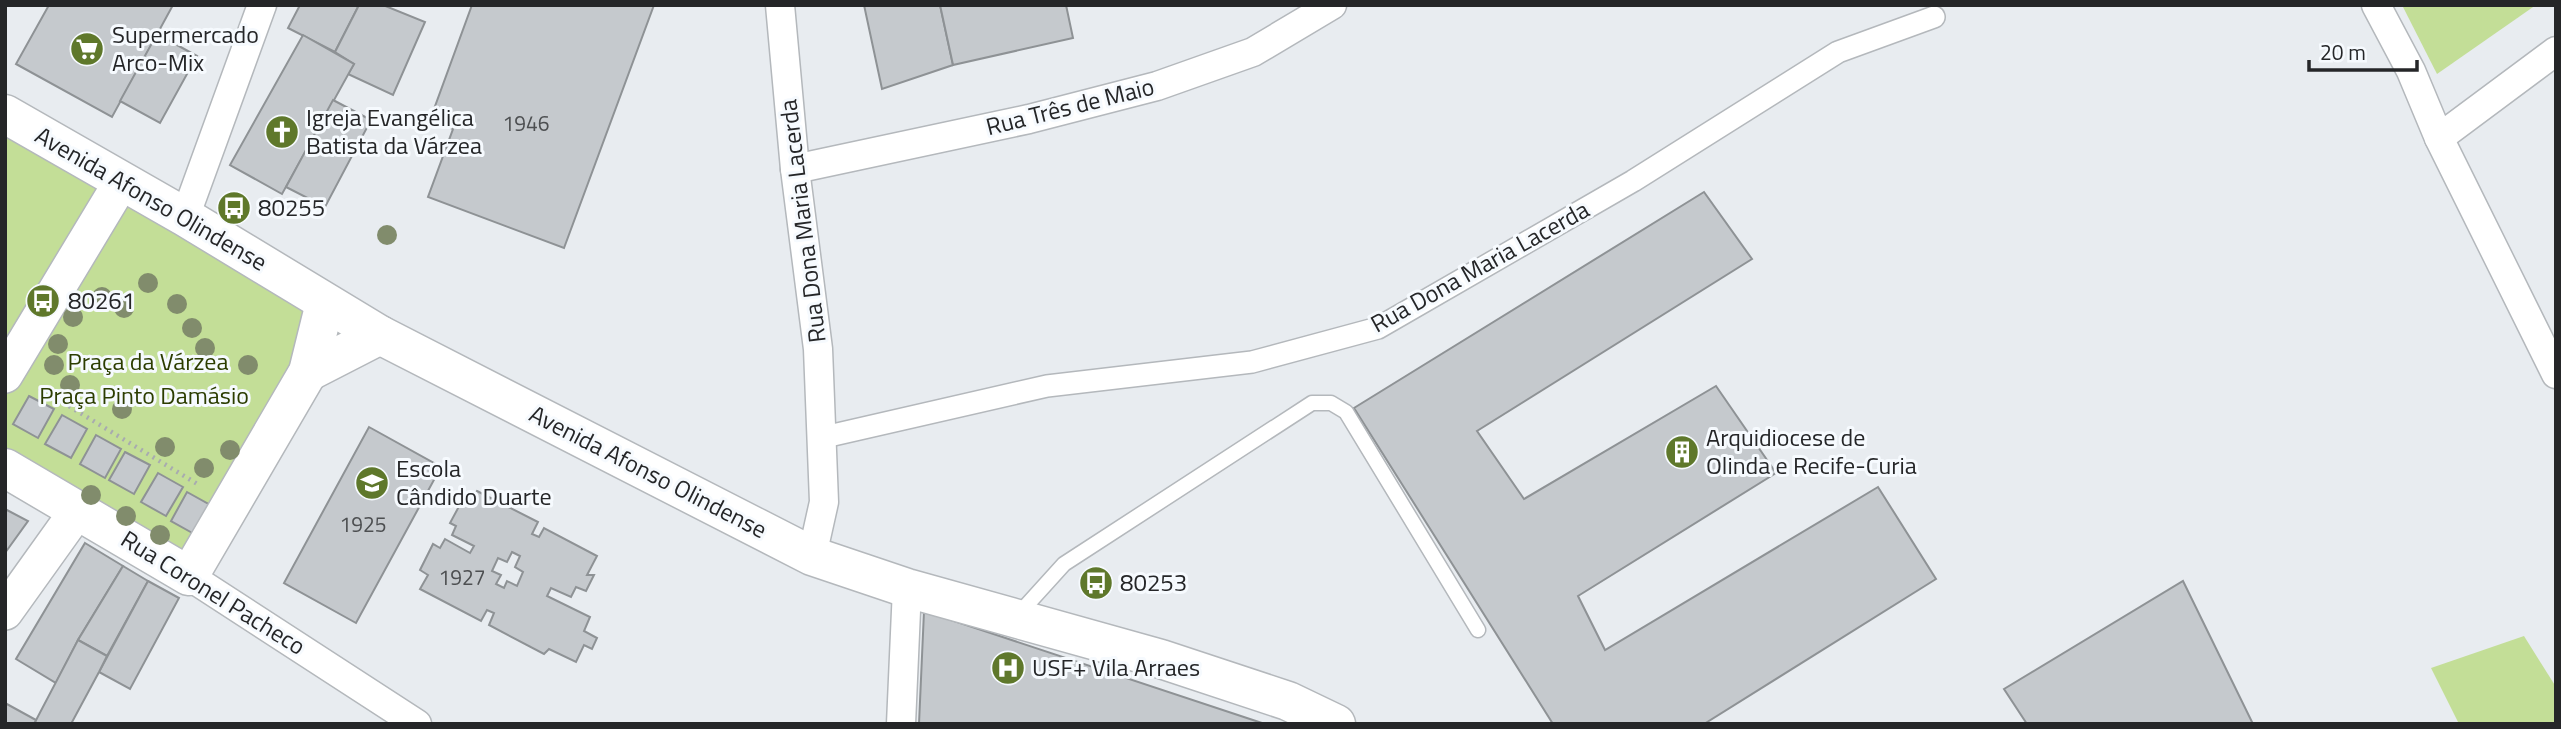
<svg xmlns="http://www.w3.org/2000/svg" width="2561" height="729" viewBox="0 0 2561 729" font-family="'Titillium Web',sans-serif">
<rect width="100%" height="100%" fill="#e8ecf0"/>
<g fill="#c3de97">
<polygon points="2402,5 2536,5 2437,74"/>
<polygon points="5,104 325,303 189,576 5,468"/>
<polygon points="2524,636 2556,687 2556,724 2459,724 2431,668"/>
</g>
<g fill="#c5c9cd" stroke="#8e9295" stroke-width="2" fill-rule="evenodd">
<polygon points="49,5 173,5 112,117 16,64"/>
<polygon points="300,5 359,5 335,52 288,28"/>
<polygon points="359,5 383,5 425,22 393,95 348,74 354,64 335,52"/>
<polygon points="472,5 654,5 564,248 428,197 453,129 430,120"/>
<polygon points="864,5 940,5 953,65 882,89"/>
<polygon points="940,5 1066,5 1073,38 953,65"/>
<polygon points="157,34 197,56 160,123 120,101"/>
<polygon points="303,35 354,64 282,194 230,165"/>
<polygon points="333,100 371,120 325,207 286,187"/>
<polygon points="1704,192 1752,259 1477,431 1524,499 1716,386 1776,473 1578,596 1605,650 1878,487 1936,579 1704,724 1553,724 1354,408"/>
<polygon points="29,396 54,409 38,438 13,424"/>
<polygon points="62,415 87,429 71,458 45,444"/>
<polygon points="369,427 441,467 356,623 284,583"/>
<polygon points="96,435 121,449 105,478 80,464"/>
<polygon points="125,452 150,465 134,494 109,480"/>
<polygon points="158,473 183,487 166,516 141,502"/>
<path d="M477 491 538 522 532 534 539 537 544 528 597 556 587 575H594L586 591 576 587 571 597 551 588 547 596 590 617 584 631 597 638 592 649 584 645 576 662 549 649 544 654 489 625 494 613 487 610 481 621 420 589 428 575 420 570 433 544 440 548 445 539 470 553 474 546 452 535 456 526 450 523 463 499 470 503ZM512 552 520 556 515 567 523 572 517 586 507 581 504 588 496 584 501 575 492 571 498 558 507 562Z"/>
<polygon points="187,492 212,506 196,535 171,521"/>
<polygon points="5,509 28,521 5,553"/>
<polygon points="85,543 123,566 78,640 56,683 16,659"/>
<polygon points="123,566 148,581 107,656 78,640"/>
<polygon points="148,581 179,598 130,689 99,672"/>
<polygon points="2183,581 2253,724 2027,724 2004,689"/>
<polygon points="924,611 1265,724 919,724"/>
<polygon points="78,640 107,656 99,672 71,724 34,724"/>
<polygon points="5,703 36,720 34,724 5,724"/>
</g>
<g fill="none" stroke-linecap="round" stroke-linejoin="round">
<g stroke="#b4b8bc" stroke-width="17">
<polyline id="service" points="1016,617 1064,564 1312,403 1331,403 1346,412 1478,630"/>
</g>
<g stroke="#b4b8bc" stroke-width="24">
<polyline id="pedestrian" points="820,438 1047,386 1252,362 1378,328 1633,181 1838,52 1934,17"/>
</g>
<g stroke="#b4b8bc" stroke-width="31">
<g id="minor">
<polyline points="780,5 795,169 818,349 824,502 812,556"/>
<polyline points="2376,5 2411,71 2439,138 2556,374"/>
<polyline points="2439,138 2556,51"/>
<polyline points="795,169 1029,119 1157,86 1253,52 1332,5"/>
<polyline points="185,217 262,5"/>
<polyline points="189,576 417,724"/>
<polyline points="901,724 907,588"/>
</g>
</g>
<g stroke="#b4b8bc" stroke-width="38">
<g id="tertiary">
<polyline points="5,375 122,181"/>
<polyline points="5,612 78,510"/>
</g>
</g>
<g stroke="#b4b8bc" stroke-width="41">
<g id="secondary">
<polyline points="5,114 185,217 380,335 812,556 907,588 1161,659 1288,701 1336,724"/>
<polyline points="308,372 380,335"/>
<polyline points="5,468 189,576 308,372 325,303"/>
</g>
</g>
<polyline stroke="#a8abaf" stroke-width="4.5" stroke-dasharray="2 5" stroke-linecap="butt" points="39,388 199,485"/>
<use href="#service" stroke="#fff" stroke-width="14"/>
<use href="#pedestrian" stroke="#fff" stroke-width="21"/>
<use href="#minor" stroke="#fff" stroke-width="28"/>
<use href="#tertiary" stroke="#fff" stroke-width="35"/>
<use href="#secondary" stroke="#fff" stroke-width="38"/>
</g>
<g fill="#818c6c">
<circle cx="387" cy="235" r="10"/>
<circle cx="148" cy="283" r="10"/>
<circle cx="102" cy="297" r="10"/>
<circle cx="177" cy="304" r="10"/>
<circle cx="124" cy="308" r="10"/>
<circle cx="73" cy="317" r="10"/>
<circle cx="192" cy="328" r="10"/>
<circle cx="58" cy="344" r="10"/>
<circle cx="205" cy="348" r="10"/>
<circle cx="54" cy="365" r="10"/>
<circle cx="248" cy="365" r="10"/>
<circle cx="70" cy="385" r="10"/>
<circle cx="122" cy="409" r="10"/>
<circle cx="165" cy="447" r="10"/>
<circle cx="230" cy="450" r="10"/>
<circle cx="204" cy="468" r="10"/>
<circle cx="91" cy="495" r="10"/>
<circle cx="126" cy="516" r="10"/>
<circle cx="160" cy="535" r="10"/>
</g>
<defs>
<g id="supermarket-disc" transform="scale(1.75)"><circle r="9.5" fill="#5f782b" stroke="#f6fafe"/><path d="M-6-5.5h2.5l.6 2H6L4.5 2H-2.5L-4.4-4H-6ZM-1.5 3.2a1.3 1.3 0 1 0 .1 0ZM3 3.2a1.3 1.3 0 1 0 .1 0Z" fill="#fff"/></g>
<g id="church-disc" transform="scale(1.75)"><circle r="9.5" fill="#5f782b" stroke="#f6fafe"/><path d="M-1.2-6h2.4v3.5h3.3v2.4h-3.3V6h-2.4V-.1h-3.3v-2.4h3.3Z" fill="#fff"/></g>
<g id="bus-disc" transform="scale(1.75)"><circle r="9.5" fill="#5f782b" stroke="#f6fafe"/><path d="M-5-6H5V4H4V6H2V4H-2V6H-4V4H-5ZM-3.5-4V0h7V-4ZM-3.5 1.2v1.5H-2V1.2ZM2 1.2v1.5H3.5V1.2Z" fill="#fff"/></g>
<g id="building-disc" transform="scale(1.75)"><circle r="9.5" fill="#5f782b" stroke="#f6fafe"/><path d="M-4-6H4V6H1V3H-1V6H-4ZM-2.5-4.3h1.7v1.8h-1.7ZM.8-4.3h1.7v1.8H.8ZM-2.5-1h1.7V.8h-1.7ZM.8-1h1.7V.8H.8Z" fill="#fff"/></g>
<g id="school-disc" transform="scale(1.75)"><circle r="9.5" fill="#5f782b" stroke="#f6fafe"/><path d="M0-5L7-2L0 1L-7-2ZM-4 1L0 2.5L4 1V4Q0 6-4 4Z" fill="#fff"/></g>
<g id="hospital-disc" transform="scale(1.75)"><circle r="9.5" fill="#5f782b" stroke="#f6fafe"/><path d="M-5-5h3v3.5h4V-5h3V5h-3V1.5h-4V5h-3Z" fill="#fff"/></g>
</defs>
<g fill-rule="evenodd">
<use href="#supermarket-disc" x="87" y="49"/>
<use href="#church-disc" x="282" y="132"/>
<use href="#bus-disc" x="234" y="208"/>
<use href="#bus-disc" x="43" y="301"/>
<use href="#building-disc" x="1682" y="452"/>
<use href="#school-disc" x="372" y="483"/>
<use href="#bus-disc" x="1096" y="583"/>
<use href="#hospital-disc" x="1008" y="668"/>
</g>
<g text-anchor="middle" stroke-width="6" stroke-linejoin="round" paint-order="stroke">
<g font-size="21" fill="#4d4f51">
<text x="526" y="131">1946</text>
<text x="363" y="532">1925</text>
<text x="462" y="585">1927</text>
</g>
<g font-size="24" fill="#252628" stroke="#f6fafe" text-anchor="start">
<text x="112" y="43">Supermercado<tspan x="112" dy="28">Arco-Mix</tspan></text>
<text x="306" y="126">Igreja Evangélica<tspan x="306" dy="28">Batista da Várzea</tspan></text>
<text x="258" y="216">80255</text>
<text x="68" y="309">80261</text>
<text x="1706" y="446">Arquidiocese de<tspan x="1706" dy="28">Olinda e Recife-Curia</tspan></text>
<text x="396" y="477">Escola<tspan x="396" dy="28">Cândido Duarte</tspan></text>
<text x="1120" y="591">80253</text>
<text x="1032" y="676">USF+ Vila Arraes</text>
</g>
<g font-size="24" fill="#252628" stroke="#f6fafe">
<text transform="translate(1070 107) rotate(-14)" y="8">Rua Três de Maio</text>
<text transform="translate(151 199) rotate(30)" y="8">Avenida Afonso Olindense</text>
<text transform="translate(803 221) rotate(-97)" y="8">Rua Dona Maria Lacerda</text>
<text transform="translate(1480 267) rotate(-29)" y="8">Rua Dona Maria Lacerda</text>
<text transform="translate(648 472) rotate(27)" y="8">Avenida Afonso Olindense</text>
<text transform="translate(213 593) rotate(32)" y="8">Rua Coronel Pacheco</text>
</g>
<g font-size="24" fill="#2c3d00" stroke="#f6fafe">
<text x="148" y="370">Praça da Várzea</text>
<text x="144" y="404">Praça Pinto Damásio</text>
</g>
</g>
<rect width="2561" height="729" fill="none" stroke="#252628" stroke-width="14"/>
<path d="M2309 60v10h108v-10" fill="none" stroke="#252628" stroke-width="3.5"/>
<text x="2320" y="60" font-size="21" fill="#252628" stroke="#f6fafe" stroke-width="5" paint-order="stroke">20 m</text>
</svg>
